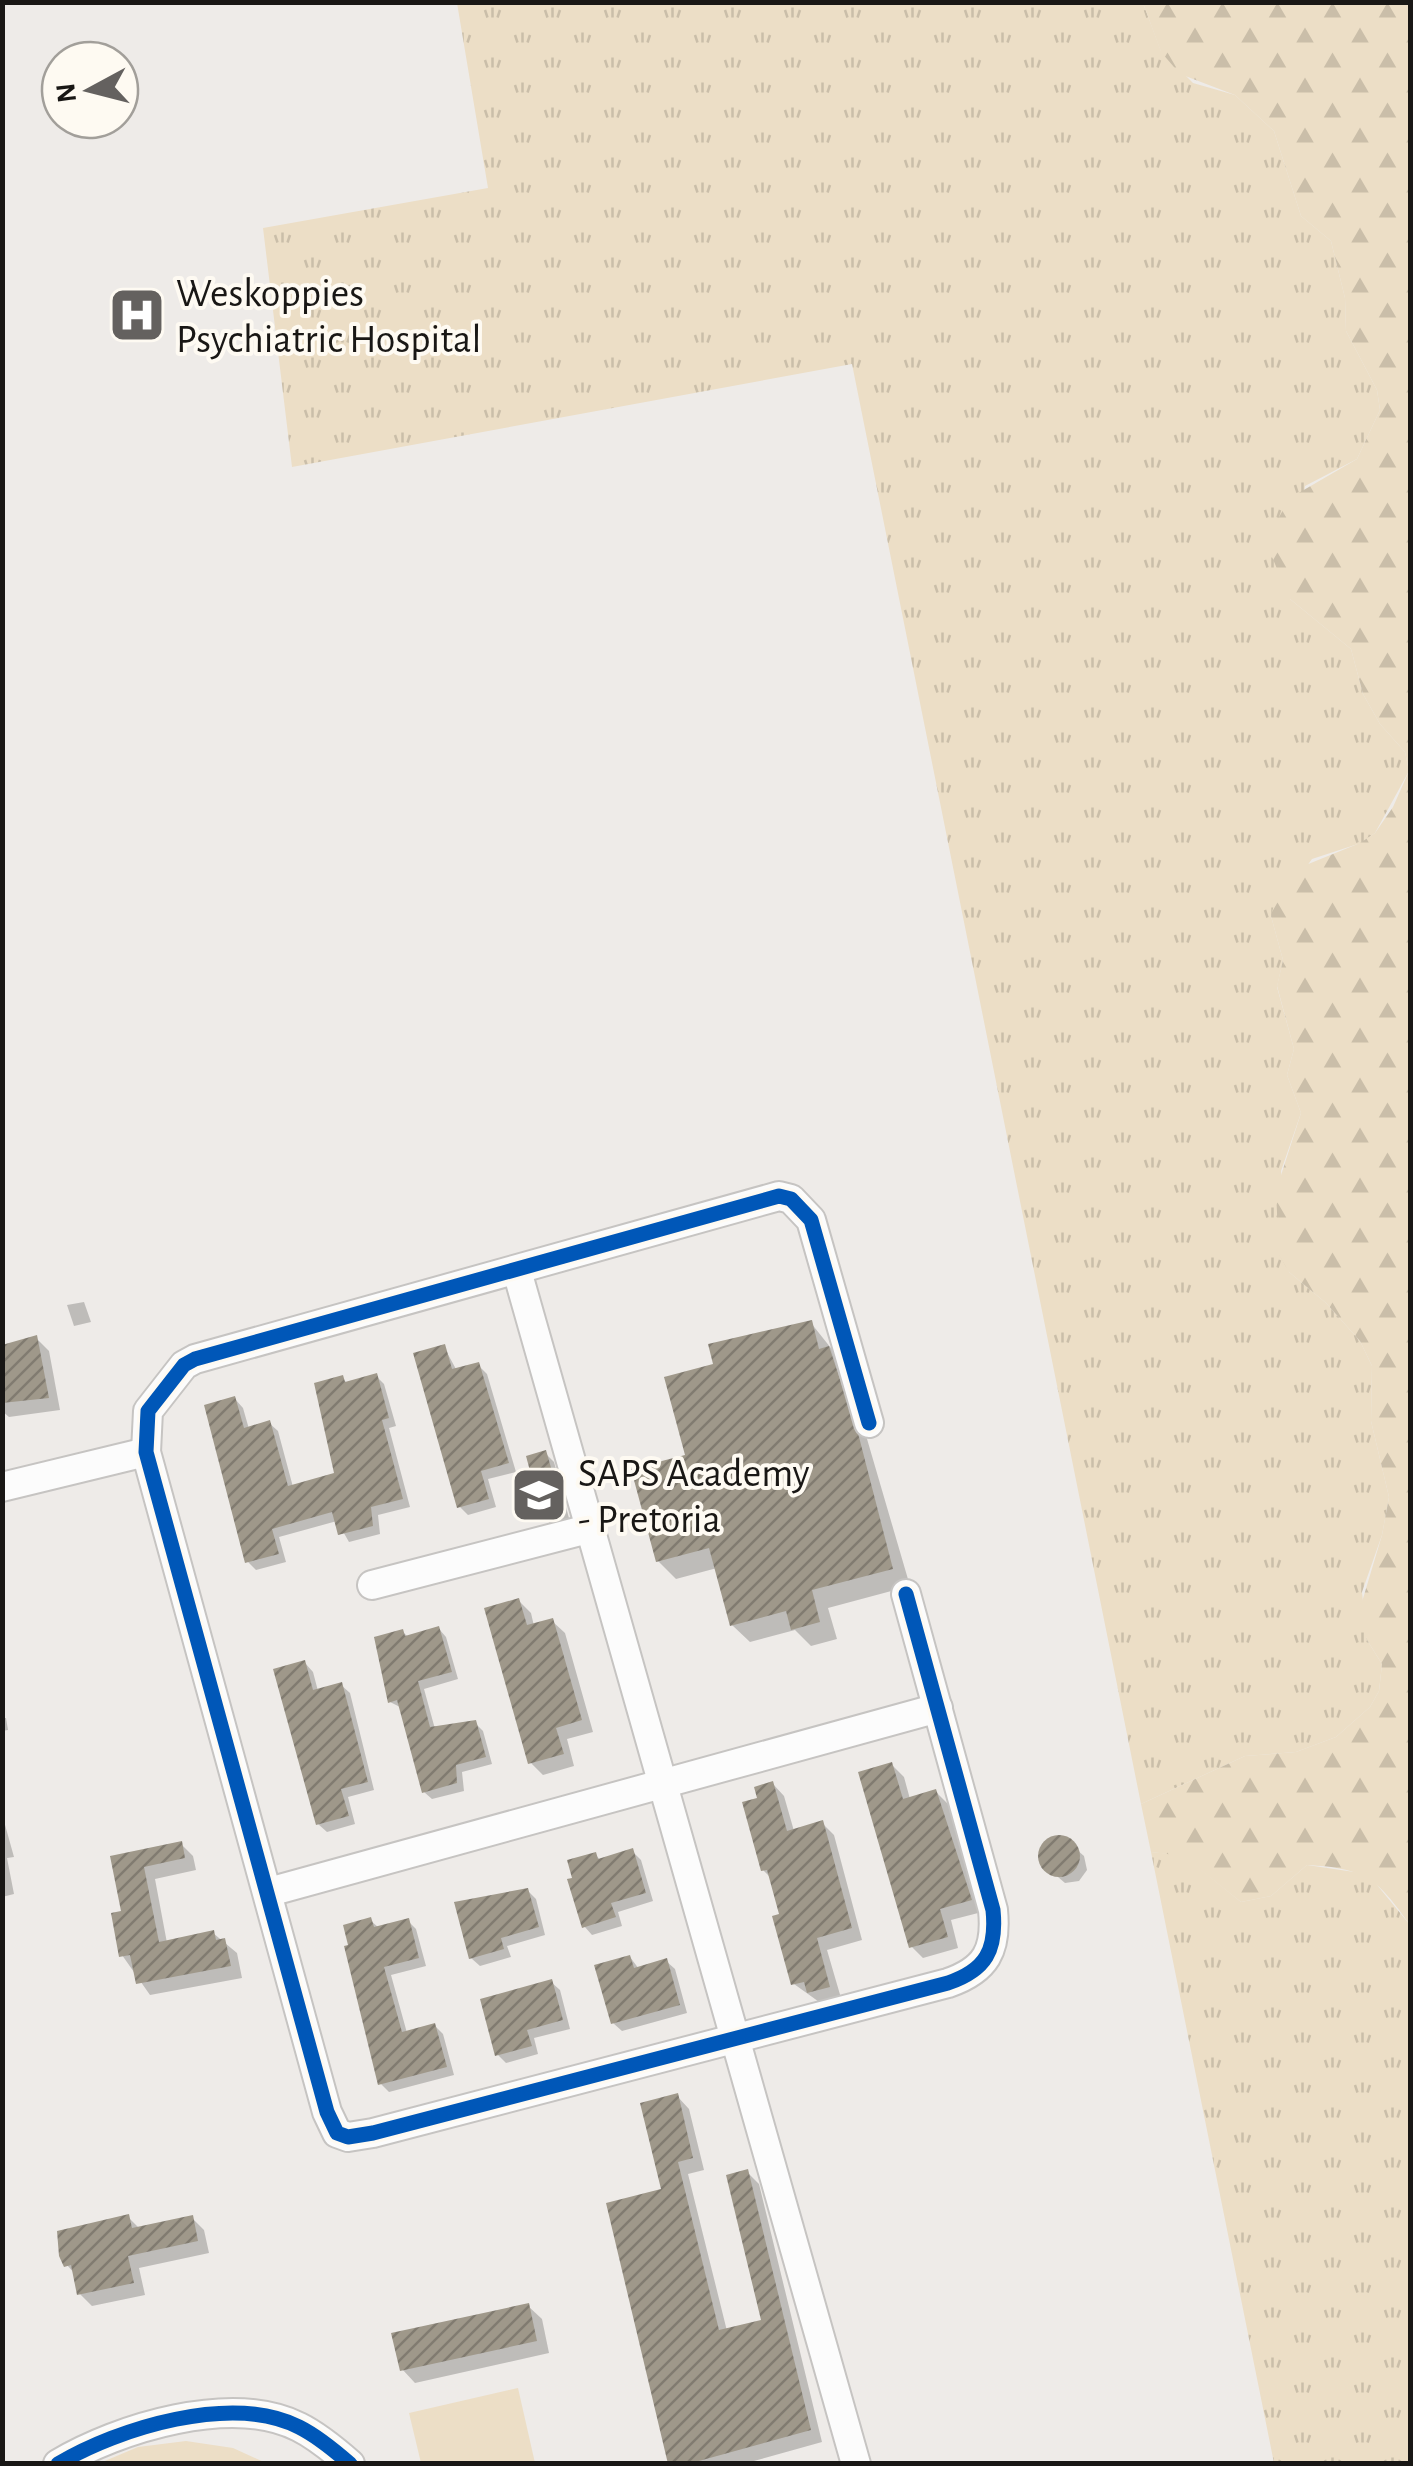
<svg xmlns="http://www.w3.org/2000/svg" width="1413" height="2466" viewBox="0 0 1413 2466" font-family="'Alegreya Sans',sans-serif">
<defs>
<pattern id="grass-tufts" width="24" height="20" patternUnits="userSpaceOnUse" patternTransform="scale(2.5)"><rect width="24" height="20" fill="#ecdec6"/><path d="M3 7l-1-3M5 7V3M7 7l1-3M15 17l-1-3M17 17v-4M19 17l1-3" fill="none" stroke="#cabea9"/></pattern>
<pattern id="forest-firs" width="22" height="20" patternUnits="userSpaceOnUse" patternTransform="scale(2.5)"><rect width="22" height="20" fill="#ecdec6"/><path d="M5 1l3.5 6h-7zM16 11l3.5 6h-7z" fill="#cabea9"/></pattern>
<pattern id="building-hatch" width="6" height="6" patternUnits="userSpaceOnUse" patternTransform="scale(2.5)"><rect width="6" height="6" fill="#9f988a"/><path d="M-1 1l2-2M0 6l6-6M5 7l2-2" fill="none" stroke="#817b70"/></pattern>
</defs>
<rect width="100%" height="100%" fill="#eeebe8"/>
<g fill="url(#grass-tufts)">
<polygon points="457,3 1143,3 1161,51 1193,83 1235,95 1274,131 1301,216 1331,241 1345,298 1346,331 1377,390 1380,410 1357,459 1305,486 1290,599 1351,649 1363,694 1380,724 1405,752 1409,771 1375,833 1361,843 1312,859 1271,916 1283,960 1277,987 1294,1049 1287,1075 1301,1113 1281,1171 1289,1272 1326,1303 1360,1341 1372,1366 1371,1421 1389,1497 1382,1535 1362,1592 1367,1640 1382,1664 1379,1691 1370,1707 1336,1737 1296,1752 1245,1756 1141,1804 852,364 292,467 263,228 488,188"/>
<polygon points="1151,1852 1183,1855 1241,1902 1271,1896 1307,1865 1368,1874 1410,1925 1410,2463 1274,2463"/>
</g>
<path fill="url(#forest-firs)" d="M1143 3H1410V1925C1378 1879 1365 1868 1307 1865L1271 1896 1241 1902 1183 1856 1151 1852 1141 1804 1245 1756 1296 1752 1336 1737 1370 1707 1379 1691 1382 1664 1367 1640 1359 1612 1382 1535 1389 1497 1371 1421 1372 1366 1360 1341 1326 1303 1289 1272 1279 1254 1276 1191 1301 1113 1287 1075 1294 1049 1277 986 1283 960 1271 916 1278 890 1296 869 1360 843 1375 833 1393 807 1409 771 1405 752 1380 724 1363 694 1351 649 1290 599 1269 550 1271 531 1290 498 1357 459 1380 410 1377 390 1346 331 1345 298 1331 241 1301 216 1274 131 1235 95 1180 74 1161 52Z"/>
<g fill="#ecdec6">
<polygon points="518,2388 535,2463 421,2463 409,2413"/>
<polygon points="186,2441 233,2448 266,2463 100,2463 138,2447"/>
</g>
<g fill="#0003">
<polygon points="84,1302 91,1322 74,1326 67,1305"/>
<polygon points="811,1323 846,1367 910,1586 828,1608 837,1639 811,1646 795,1630 750,1642 732,1625 717,1568 676,1579 658,1561 716,1366"/>
<polygon points="36,1338 49,1351 60,1410 9,1417 2,1411 2,1346"/>
<polygon points="444,1347 457,1371 478,1365 487,1374 516,1472 488,1479 496,1507 468,1515 459,1506"/>
<polygon points="376,1376 384,1384 396,1426 389,1428 410,1507 378,1515 380,1534 349,1542 337,1521 279,1537 286,1562 256,1570 248,1562 235,1399 243,1408 249,1429 269,1423 278,1431 293,1487 337,1475 342,1378 348,1384"/>
<polygon points="545,1453 554,1462 570,1522 553,1527 545,1518"/>
<polygon points="519,1601 531,1613 534,1626 552,1621 565,1633 593,1732 567,1739 574,1766 543,1775 531,1763"/>
<polygon points="439,1629 446,1637 458,1679 424,1689 435,1729 475,1723 483,1731 492,1764 462,1772 464,1791 432,1799 424,1792 402,1708 390,1702 403,1632 408,1637"/>
<polygon points="305,1663 313,1672 318,1691 341,1685 350,1693 374,1790 348,1797 355,1824 327,1832 318,1824"/>
<polygon points="2,1718 6,1718 8,1730 2,1731"/>
<polygon points="892,1765 904,1777 910,1799 936,1792 948,1804 982,1912 951,1920 958,1948 923,1958 911,1946"/>
<polygon points="773,1784 784,1796 794,1831 822,1823 834,1835 862,1940 827,1950 841,1998 822,2004 794,1984 782,1916 772,1879 763,1870 760,1800"/>
<polygon points="2,1814 14,1857 7,1858 14,1894 2,1897"/>
<polygon points="1063,1838 1084,1856 1087,1870 1079,1881 1065,1883 1044,1865 1042,1851 1050,1840"/>
<polygon points="181,1844 193,1856 196,1870 155,1879 167,1943 213,1933 237,1953 242,1978 150,1995 122,1955 124,1913 113,1857"/>
<polygon points="632,1851 641,1860 653,1901 618,1912 622,1926 592,1935 584,1926 595,1854 601,1861"/>
<polygon points="527,1890 536,1899 545,1935 507,1946 511,1957 480,1966 471,1958 457,1904"/>
<polygon points="370,1920 379,1928 408,1921 416,1929 426,1966 391,1975 407,2033 435,2026 443,2034 454,2075 389,2092 381,2084"/>
<polygon points="630,1957 639,1969 666,1961 675,1969 687,2013 622,2031 613,2023"/>
<polygon points="551,1982 560,1990 570,2029 534,2038 538,2054 506,2063 498,2055"/>
<polygon points="677,2096 689,2109 704,2170 688,2174 727,2331 764,2322 747,2172 759,2184 822,2442 743,2464 672,2464 664,2191"/>
<polygon points="128,2217 140,2229 192,2218 204,2230 209,2253 139,2268 145,2295 92,2306 80,2294 75,2274 67,2265"/>
<polygon points="528,2306 542,2319 549,2353 415,2383 402,2369"/>
</g>
<g fill="url(#building-hatch)">
<polygon points="812,1320 819,1349 829,1346 859,1437 893,1569 812,1590 820,1622 791,1630 786,1611 730,1626 709,1548 656,1562 631,1469 685,1455 664,1377 713,1364 708,1344"/>
<polygon points="37,1335 49,1398 2,1403 2,1345"/>
<polygon points="445,1344 452,1369 479,1362 509,1463 481,1471 489,1499 457,1508 413,1353"/>
<polygon points="377,1373 389,1418 382,1420 403,1499 371,1507 373,1526 338,1535 332,1512 272,1529 279,1554 245,1563 204,1405 235,1396 244,1428 270,1420 288,1486 334,1473 314,1383 343,1375 345,1382"/>
<polygon points="546,1450 564,1514 543,1520 526,1456"/>
<polygon points="519,1598 527,1625 553,1618 582,1720 556,1728 564,1754 528,1764 484,1608"/>
<polygon points="439,1626 452,1672 418,1681 430,1727 476,1720 486,1757 456,1765 457,1783 422,1793 397,1700 388,1703 374,1637 403,1629 405,1636"/>
<polygon points="305,1660 313,1690 342,1682 368,1782 341,1789 349,1816 316,1825 273,1669"/>
<polygon points="892,1762 903,1799 936,1789 972,1900 940,1909 948,1937 909,1948 858,1772"/>
<polygon points="773,1781 787,1831 823,1820 852,1928 817,1938 830,1987 807,1993 804,1982 791,1985 772,1916 779,1914 767,1870 761,1871 742,1802 757,1798 754,1787"/>
<circle cx="1059" cy="1856" r="21"/>
<polygon points="182,1841 185,1858 144,1867 159,1942 214,1930 216,1940 225,1938 231,1966 136,1984 130,1955 119,1957 111,1913 121,1911 110,1856"/>
<polygon points="633,1848 646,1893 611,1903 616,1917 582,1928 567,1879 572,1878 567,1860 596,1852 598,1859"/>
<polygon points="528,1888 539,1927 501,1938 504,1949 469,1959 454,1902"/>
<polygon points="371,1917 374,1927 409,1918 419,1958 384,1967 402,2032 435,2023 447,2067 378,2085 344,1946 348,1945 343,1925"/>
<polygon points="630,1955 634,1968 667,1958 680,2005 611,2024 594,1965"/>
<polygon points="552,1979 563,2020 527,2030 532,2046 495,2056 480,1999"/>
<polygon points="678,2093 693,2158 678,2162 719,2330 761,2320 726,2175 748,2169 811,2430 688,2464 668,2464 606,2203 661,2189 640,2103"/>
<polygon points="129,2214 132,2228 193,2215 198,2241 128,2256 134,2283 77,2295 71,2265 64,2267 59,2256 57,2231"/>
<polygon points="529,2303 537,2341 400,2371 391,2333"/>
</g>
<g fill="none" stroke-linecap="round" stroke-linejoin="round">
<g stroke="#c6c4c2" stroke-width="32">
<g id="street">
<polyline points="517,1271 856,2464"/>
<path d="M869 1423 811 1220 791 1199 779 1196 195 1359 184 1365 148 1411 146 1452 327 2112 337 2133 348 2137 373 2133 948 1983C986 1970 997 1950 993 1910L906 1594"/>
<polyline points="2,1487 146,1452"/>
<polyline points="372,1585 588,1529"/>
<polyline points="269,1892 938,1708"/>
<path d="M58 2464C118 2428 232 2393 299 2427 317 2436 334 2450 350 2464"/>
</g>
</g>
<use href="#street" stroke="#fcfcfc" stroke-width="28"/>
<g stroke="#fefaf2" stroke-width="21">
<g id="cycleway">
<path d="M869 1423 811 1220 791 1199 779 1196 195 1359 184 1365 148 1411 146 1452 327 2112 337 2133 348 2137 373 2133 948 1983C986 1970 997 1950 993 1910L906 1594"/>
<path d="M58 2464C118 2428 232 2393 299 2427 317 2436 334 2450 350 2464"/>
</g>
</g>
<use href="#cycleway" stroke="#0057b8" stroke-width="15"/>
</g>
<defs>
<g id="hospital-square" transform="scale(2.875)"><rect x="-9" y="-9" width="18" height="18" rx="4" fill="#64615f" stroke="#fefaf2"/><path d="M-5-5h3v3.5h4V-5h3V5h-3V1.5h-4V5h-3Z" fill="#fff"/></g>
<g id="university-square" transform="scale(2.875)"><rect x="-9" y="-9" width="18" height="18" rx="4" fill="#64615f" stroke="#fefaf2"/><path d="M0-5L7-2L0 1L-7-2ZM-4 1L0 2.5L4 1V4Q0 6-4 4Z" fill="#fff"/></g>
</defs>
<g fill-rule="evenodd">
<use href="#hospital-square" x="137" y="315"/>
<use href="#university-square" x="539" y="1495"/>
</g>
<g text-anchor="middle" stroke-width="8" stroke-linejoin="round" paint-order="stroke">
<g font-size="40" fill="#191715" stroke="#fefaf2" text-anchor="start">
<text x="176" y="306">Weskoppies<tspan x="176" dy="46">Psychiatric Hospital</tspan></text>
<text x="578" y="1486">SAPS Academy<tspan x="578" dy="46">- Pretoria</tspan></text>
</g>
</g>
<rect width="1413" height="2466" fill="none" stroke="#191715" stroke-width="10"/>
<g transform="translate(90 90) rotate(263)"><circle r="48" fill="#fefaf2" stroke="#a29f9a" stroke-width="2.5"/>
<path d="M0-8L18 38L0 25L-18 38Z" fill="#64615f"/>
<text y="-15" font-size="28" font-weight="bold" text-anchor="middle" fill="#191715">N</text>
</g>
</svg>
